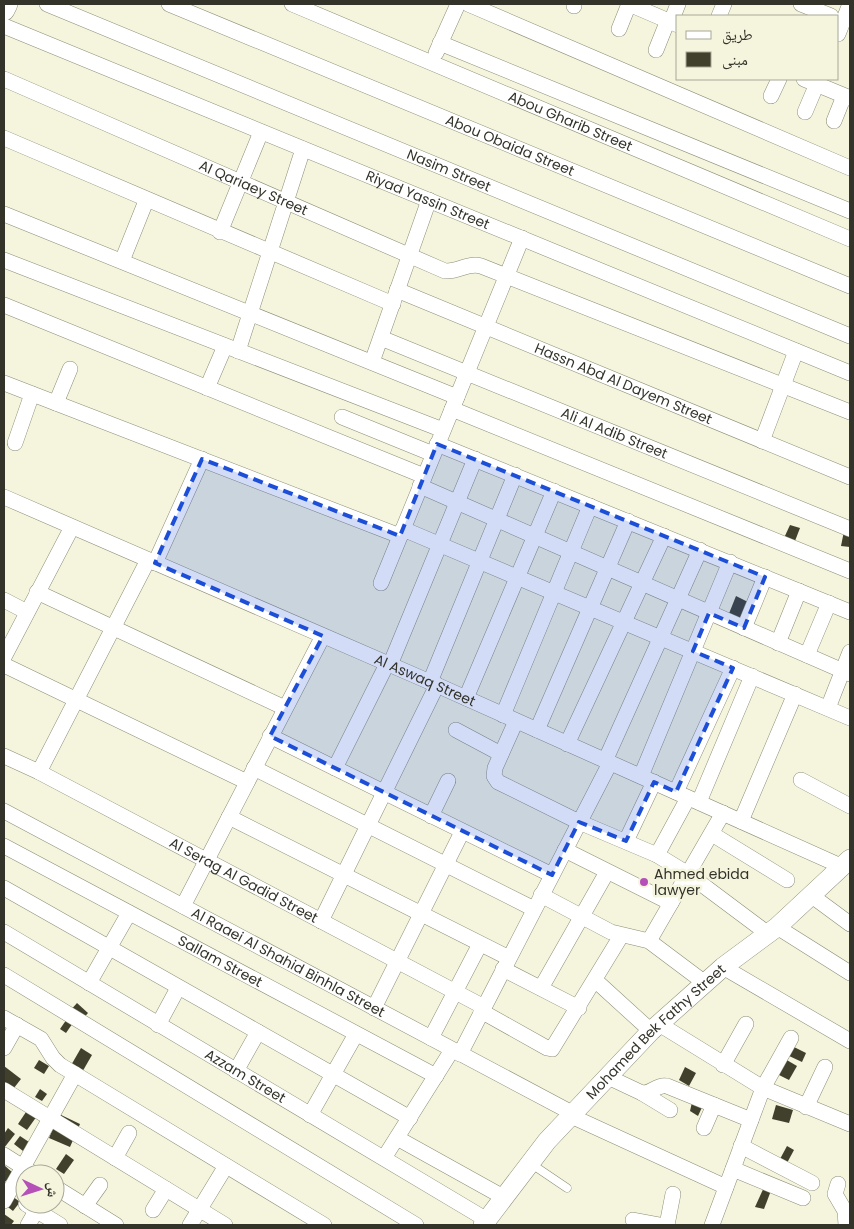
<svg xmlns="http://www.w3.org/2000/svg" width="854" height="1229" viewBox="0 0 854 1229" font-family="Poppins,'Noto Naskh Arabic',sans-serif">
<rect width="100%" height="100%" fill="#f5f5de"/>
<g fill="#40402d">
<polygon points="790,525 800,528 795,541 784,538"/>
<polygon points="844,531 850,533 850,547 841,546"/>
<polygon points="736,596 748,602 739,621 728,616"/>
<polygon points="77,1003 88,1013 80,1022 69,1012"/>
<polygon points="69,1016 75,1020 66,1033 60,1029"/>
<polygon points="792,1046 806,1053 802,1062 787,1055"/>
<polygon points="81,1048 92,1055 81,1074 70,1067"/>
<polygon points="785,1059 797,1066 789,1080 777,1074"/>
<polygon points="39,1060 49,1066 44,1074 34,1068"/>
<polygon points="4,1066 21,1079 10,1093 4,1088"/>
<polygon points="685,1067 696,1073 689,1086 679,1080"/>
<polygon points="40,1089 47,1094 42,1101 35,1097"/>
<polygon points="693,1098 704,1103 698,1116 690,1111"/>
<polygon points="776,1105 793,1110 789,1123 772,1119"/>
<polygon points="28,1109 37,1116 27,1130 18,1124"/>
<polygon points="59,1114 80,1124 70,1147 49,1138"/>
<polygon points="8,1128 15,1134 4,1148 4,1134"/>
<polygon points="20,1136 29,1142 23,1151 14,1144"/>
<polygon points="787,1146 794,1150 787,1163 780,1159"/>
<polygon points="66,1154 74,1160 64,1174 56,1169"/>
<polygon points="4,1165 13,1173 4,1183"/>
<polygon points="765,1185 772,1188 764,1209 755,1207"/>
<polygon points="8,1193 20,1202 13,1211 4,1204"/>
<polygon points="4,1214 14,1221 11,1225 4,1225"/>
</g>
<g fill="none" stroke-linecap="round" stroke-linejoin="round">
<g stroke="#8d8d77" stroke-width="9">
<polyline id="service" points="530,1163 567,1188"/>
</g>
<g stroke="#8d8d77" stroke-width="16">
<g id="minor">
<path id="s1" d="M47 4 850 336"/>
<path id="s2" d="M169 4 850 286"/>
<path id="s3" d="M292 4 850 239"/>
<polyline points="468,4 850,168"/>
<polyline points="629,4 678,25"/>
<polyline points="801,4 831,16"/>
<polyline points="574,6 574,4"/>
<polyline points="719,16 724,4"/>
<polyline points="671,22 678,4"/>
<path id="s4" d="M4 26 850 373"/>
<polyline points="619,29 629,4"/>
<polyline points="838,34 850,4"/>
<polyline points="440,43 850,211"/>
<polyline points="656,50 668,20"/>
<polyline points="436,53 458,4"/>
<path id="s5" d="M4 79 445 271C459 272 468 262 481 266L850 412"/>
<polyline points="804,79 850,98"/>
<polyline points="771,96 779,79"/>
<polyline points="805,112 819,79"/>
<polyline points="834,121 844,96"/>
<polyline points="4,138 393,304"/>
<polyline points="4,214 457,397"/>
<polyline points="220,232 261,132"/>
<polyline points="4,260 443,430"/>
<polyline points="122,261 146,201"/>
<path id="s6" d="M397 290 850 477"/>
<polyline points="4,305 424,476"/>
<path id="s7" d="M381 338 850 529"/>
<polyline points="238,351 303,149"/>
<polyline points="372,362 429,200"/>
<polyline points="4,383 400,536"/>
<polyline points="207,388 225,346"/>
<polyline points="56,403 70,369"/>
<polyline points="452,409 850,571"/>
<polyline points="342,417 433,454"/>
<polyline points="762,441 796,351"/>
<polyline points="15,443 32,394"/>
<polyline points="437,444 850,612"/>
<polyline points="420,486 850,674"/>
<path id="s8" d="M4 497 430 682 843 867"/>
<polyline points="403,529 850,718"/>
<polyline points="155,563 202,459"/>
<polyline points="381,583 522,238"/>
<polyline points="37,592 285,708"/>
<polyline points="4,600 27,612"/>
<polyline points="744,628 765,577"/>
<polyline points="778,643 799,591"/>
<polyline points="807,655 829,603"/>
<polyline points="4,657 72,527"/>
<polyline points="4,665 247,782"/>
<polyline points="390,665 475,459"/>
<polyline points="430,682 515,475"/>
<polyline points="466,698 554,491"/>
<polyline points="828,708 850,652"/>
<polyline points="503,715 590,506"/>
<polyline points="516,721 495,768 494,776 498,782 579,822 657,855 688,874 767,933"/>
<polyline points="456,730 501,754"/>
<polyline points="537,730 628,521"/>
<polyline points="270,736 552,875"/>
<polyline points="567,744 664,536"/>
<path id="s9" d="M4 756 39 772 484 1007"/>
<polyline points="605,761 700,550"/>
<polyline points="254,768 534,909"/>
<polyline points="335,768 387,664"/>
<polyline points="39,772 148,560"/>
<polyline points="641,776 730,562"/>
<polyline points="801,780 850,806"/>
<polyline points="676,792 733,668"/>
<polyline points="699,802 752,676"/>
<path id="s10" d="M4 811 574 1114"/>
<polyline points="431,816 448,781"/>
<polyline points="229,817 509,958"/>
<polyline points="741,821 795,694"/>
<polyline points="712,834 787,880"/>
<polyline points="626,841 654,782"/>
<path id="s11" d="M4 846 436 1076"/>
<polyline points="565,850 671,903"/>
<polyline points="657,855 688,798"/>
<polyline points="4,888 410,1118"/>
<polyline points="541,895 611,932 649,941 705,983"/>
<polyline points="812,896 850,924"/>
<polyline points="183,906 323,636"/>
<polyline points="321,921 437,685"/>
<polyline points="777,927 850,973"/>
<path id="s12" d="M4 932 487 1220"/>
<polyline points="649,941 723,813"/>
<polyline points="723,967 850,1041"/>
<polyline points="503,969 579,1008"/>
<polyline points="4,975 416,1225"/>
<polyline points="595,980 651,1031"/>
<polyline points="89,983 129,913"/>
<polyline points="541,988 607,872"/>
<polyline points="374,1008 462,832"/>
<polyline points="481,1011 547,1048 552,1049 621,936"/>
<polyline points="4,1018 41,1039 53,1058 60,1065 324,1225"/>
<polyline points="659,1024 763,1088 850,1124"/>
<polyline points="158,1025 178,988"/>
<polyline points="431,1038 480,944"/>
<polyline points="4,1048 17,1025"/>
<polyline points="460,1054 610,763"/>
<polyline points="723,1065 746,1024"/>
<polyline points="236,1071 258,1032"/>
<path d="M608 1077 642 1093C652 1094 656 1084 667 1086L751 1120"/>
<polyline points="4,1090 225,1225"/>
<polyline points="642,1093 670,1110"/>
<polyline points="806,1107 825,1067"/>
<polyline points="310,1115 356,1034"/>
<polyline points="571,1116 726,1187"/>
<polyline points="704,1128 714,1105"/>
<polyline points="397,1138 505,1198"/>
<polyline points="741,1146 812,1183"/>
<polyline points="4,1155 34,1174"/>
<polyline points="115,1158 129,1133"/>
<polyline points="384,1158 452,1050"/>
<polyline points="733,1169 803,1198"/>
<polyline points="838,1184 835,1194 845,1211 846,1225"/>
<polyline points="55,1187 116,1225"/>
<polyline points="4,1201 75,1074"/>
<polyline points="26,1204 60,1225"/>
<polyline points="85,1206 100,1185"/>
<polyline points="153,1210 166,1189"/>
<polyline points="633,1220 660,1225"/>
<polyline points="28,1225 36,1211"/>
<polyline points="190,1225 226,1166"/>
<polyline points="667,1225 673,1194"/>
<polyline points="712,1225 763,1088 791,1038"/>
</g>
</g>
<g stroke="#8d8d77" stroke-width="20">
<g id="tertiary">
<path id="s13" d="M483 1225 547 1141 651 1031 723 967 777 927 850 859"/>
</g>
</g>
<g stroke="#8d8d77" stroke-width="22">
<polyline id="secondary" points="4,10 7,4"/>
</g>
<use href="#service" stroke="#fff" stroke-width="8"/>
<use href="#minor" stroke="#fff" stroke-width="15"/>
<use href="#tertiary" stroke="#fff" stroke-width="19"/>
<use href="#secondary" stroke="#fff" stroke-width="21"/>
</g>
<path fill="#1d4ed8" fill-opacity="0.2" stroke="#1d4ed8" stroke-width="4" stroke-dasharray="10 6" stroke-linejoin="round" d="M437 444 765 577 744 628 709 613 693 651 733 668 676 792 654 782 626 841 579 822 552 875 270 736 323 636 155 563 202 459 400 536Z"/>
<circle fill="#b450b7" stroke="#f5f5de" stroke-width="2" cx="644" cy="882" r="5"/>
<g text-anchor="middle" stroke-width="5" stroke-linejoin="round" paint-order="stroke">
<g font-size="14" fill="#33332a" stroke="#f5f5de">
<text dy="5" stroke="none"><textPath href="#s3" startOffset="302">Abou Gharib Street</textPath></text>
<text dy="5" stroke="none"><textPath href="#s2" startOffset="369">Abou Obaida Street</textPath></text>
<text dy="5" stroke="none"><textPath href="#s1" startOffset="435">Nasim Street</textPath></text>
<text dy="5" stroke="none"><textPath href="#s5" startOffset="272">Al Qariaey Street</textPath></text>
<text dy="5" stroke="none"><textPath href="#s4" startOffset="458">Riyad Yassin Street</textPath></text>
<text dy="5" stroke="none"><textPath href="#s6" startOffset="245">Hassn Abd Al Dayem Street</textPath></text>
<text dy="5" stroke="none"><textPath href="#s7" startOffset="252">Ali Al Adib Street</textPath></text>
<text dy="5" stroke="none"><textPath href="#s8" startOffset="459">Al Aswaq Street</textPath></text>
<text dy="5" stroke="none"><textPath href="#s9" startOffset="270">Al Serag Al Gadid Street</textPath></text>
<text dy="5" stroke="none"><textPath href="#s11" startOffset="245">Sallam Street</textPath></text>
<text dy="5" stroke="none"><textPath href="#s10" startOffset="322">Al Raaei Al Shahid Binhla Street</textPath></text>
<text dy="5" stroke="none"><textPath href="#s13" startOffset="260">Mohamed Bek Fathy Street</textPath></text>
<text dy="5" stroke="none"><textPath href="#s12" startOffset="281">Azzam Street</textPath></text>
</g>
<g font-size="14" fill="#33332a" stroke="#f5f5de" text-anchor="start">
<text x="654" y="879">Ahmed ebida<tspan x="654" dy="16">lawyer</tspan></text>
</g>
</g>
<rect width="854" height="1229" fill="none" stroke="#33332a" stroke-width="10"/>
<rect x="676" y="15" width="162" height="65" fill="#f5f5de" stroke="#a7a796"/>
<rect x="686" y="31" width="25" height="8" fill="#ffffff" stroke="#a7a796"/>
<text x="722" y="40" font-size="15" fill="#33332a">طريق</text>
<rect x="686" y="52" width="25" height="15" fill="#40402d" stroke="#a7a796"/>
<text x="722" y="65" font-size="15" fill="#33332a">مبنى</text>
<g transform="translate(40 1189) rotate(94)"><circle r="24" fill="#f5f5de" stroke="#a7a796"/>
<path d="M0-4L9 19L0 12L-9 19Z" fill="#b450b7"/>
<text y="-8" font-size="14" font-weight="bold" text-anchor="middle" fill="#33332a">ش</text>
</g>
</svg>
